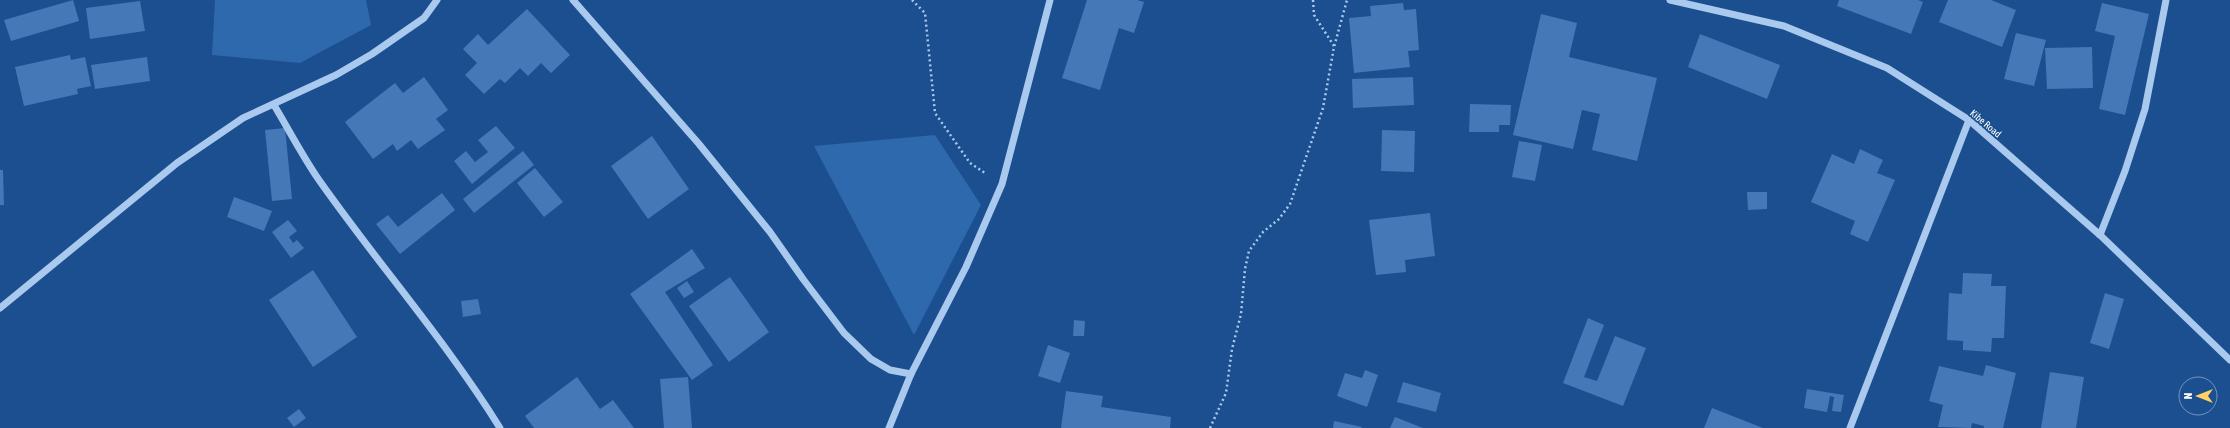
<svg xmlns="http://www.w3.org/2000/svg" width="2230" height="428" viewBox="0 0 2230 428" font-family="'Asap Condensed',sans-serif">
<rect width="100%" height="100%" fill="#1b4f8f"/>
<g fill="#2e69ad">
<polygon points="215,0 366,0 371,25 300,63 212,55"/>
<polygon points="935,135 981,205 914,335 814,146"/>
</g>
<g fill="#4478b7">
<polygon points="73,0 79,21 11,41 4,20"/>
<polygon points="1087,0 1137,0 1144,2 1134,33 1119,28 1100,90 1062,78"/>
<polygon points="1839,0 1918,0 1923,2 1911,34 1837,6"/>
<polygon points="1948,0 1991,0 2016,10 2002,47 1939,22"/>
<polygon points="140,1 145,31 90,39 86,8"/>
<polygon points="1403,3 1404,10 1416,9 1419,50 1408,51 1410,67 1354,73 1349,18 1371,16 1370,6"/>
<polygon points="2102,3 2149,14 2125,115 2099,109 2115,36 2095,31"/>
<polygon points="527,9 570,55 551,73 541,63 528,76 520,68 505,83 500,79 484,94 465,75 477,63 463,49 478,34 488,45"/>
<polygon points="1541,14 1577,23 1569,57 1657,78 1637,161 1592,150 1600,114 1582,110 1573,149 1513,135"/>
<polygon points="2016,33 2046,40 2034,86 2004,79"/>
<polygon points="1700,34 1780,65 1767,99 1688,67"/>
<polygon points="2092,47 2093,88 2047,89 2045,48"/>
<polygon points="70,55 71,60 85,57 91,86 77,89 78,94 24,106 15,67"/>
<polygon points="147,57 150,81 95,89 91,65"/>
<polygon points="424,77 448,110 436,119 445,130 418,149 411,140 397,151 393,144 373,159 345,122 395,83 403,93"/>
<polygon points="1413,77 1414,105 1353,108 1352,79"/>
<polygon points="1470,104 1511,105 1510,125 1499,125 1499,132 1469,132"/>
<polygon points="496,126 515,148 472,184 454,161 466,151 475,162 488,152 478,140"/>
<polygon points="285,128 292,199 272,201 265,130"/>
<polygon points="1382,130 1415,131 1414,172 1381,171"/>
<polygon points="652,136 689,189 648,219 611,166"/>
<polygon points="1519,141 1542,145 1535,181 1512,177"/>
<polygon points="1860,149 1883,160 1877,173 1895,180 1868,242 1850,234 1855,221 1811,202 1832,154 1854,164"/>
<polygon points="523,151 534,165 474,213 463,199"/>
<polygon points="535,168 563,202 544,217 517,183"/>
<polygon points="0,170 3,170 4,205 0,205"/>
<polygon points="1747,192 1767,192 1767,209 1748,210"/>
<polygon points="442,193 455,210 400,254 376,224 388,215 398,227"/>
<polygon points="234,197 272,211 264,231 227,217"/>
<polygon points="1430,213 1435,256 1405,260 1406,272 1376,275 1369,220"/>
<polygon points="288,220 297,231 289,237 293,243 297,240 304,248 291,258 272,232"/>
<polygon points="692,249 705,268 665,292 713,365 692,380 630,294"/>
<polygon points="313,270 357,337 313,367 269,300"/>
<polygon points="1963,273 1992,274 1991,286 2006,286 2004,338 1992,338 1991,352 1963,350 1963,341 1947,340 1949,293 1962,294"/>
<polygon points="730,277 769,332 729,362 689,306"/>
<polygon points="687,281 694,292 684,298 677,288"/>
<polygon points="2105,293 2124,299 2109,349 2090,343"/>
<polygon points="478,299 481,314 463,317 461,301"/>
<polygon points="1588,318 1604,325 1584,377 1597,381 1615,336 1646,348 1623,406 1563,383"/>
<polygon points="1074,320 1085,321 1084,336 1073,336"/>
<polygon points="1048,345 1070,353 1060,383 1038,376"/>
<polygon points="1986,365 2016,373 2003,428 1984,428 1984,426 1972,423 1971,428 1938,427 1943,405 1929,401 1939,366 1983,376"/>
<polygon points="1365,370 1378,375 1367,407 1337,396 1345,373 1362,378"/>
<polygon points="2050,372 2084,377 2076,428 2041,428"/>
<polygon points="577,377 600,409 613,400 634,428 534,428 525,416"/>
<polygon points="688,377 692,428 664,428 660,379"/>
<polygon points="1403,382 1441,393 1436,412 1397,402"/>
<polygon points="1807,389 1844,395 1841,412 1832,411 1834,397 1830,396 1827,412 1804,408"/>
<polygon points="1066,391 1103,396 1101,407 1171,417 1170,428 1061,428"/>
<polygon points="1712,408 1763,428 1704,428"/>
<polygon points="299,409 306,418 294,427 287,418"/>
<polygon points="1395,417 1423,428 1390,428"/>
<polygon points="1334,421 1362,427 1361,428 1333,428"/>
</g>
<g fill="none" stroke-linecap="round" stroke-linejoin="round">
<g stroke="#a9c9ee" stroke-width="2.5" stroke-dasharray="2 3" stroke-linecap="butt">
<polyline points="912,0 925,13 935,113 970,163 985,173"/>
<polyline points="1313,0 1314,15 1334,46"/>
<polyline points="1210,428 1226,393 1232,349 1241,314 1245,269 1249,251 1263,232 1279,219 1290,204 1323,108 1334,47 1347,0"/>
</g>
<g stroke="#a9c9ee" stroke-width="7">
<polyline points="573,0 699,144 770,232 803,279 844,333 871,359 890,370 911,374"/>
<polyline points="1670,0 1784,26 1887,68 1969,120 2100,235 2230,360"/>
<path d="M274 105C289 130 303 157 319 180 378 264 446 341 500 428"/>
<polyline points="2100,235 2125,171 2145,109 2166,0"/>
<polyline points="0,308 177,163 243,118 336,75 372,54 424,18 437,0"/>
<polyline points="889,428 911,374 966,267 1002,184 1050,0"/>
<polyline points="1850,428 1969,120"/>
</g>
</g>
<g text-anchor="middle" stroke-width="3.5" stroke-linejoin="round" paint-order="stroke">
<g font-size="10" fill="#fff" stroke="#1b4f8f">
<text transform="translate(1986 123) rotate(40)" y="4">Kibe Road</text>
</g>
</g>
<g transform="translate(2198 396) rotate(270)"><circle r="19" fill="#1b4f8f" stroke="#7695bc"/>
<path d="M0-3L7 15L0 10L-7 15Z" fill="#ffd166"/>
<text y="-6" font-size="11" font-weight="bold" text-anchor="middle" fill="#ffffff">N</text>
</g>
</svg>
